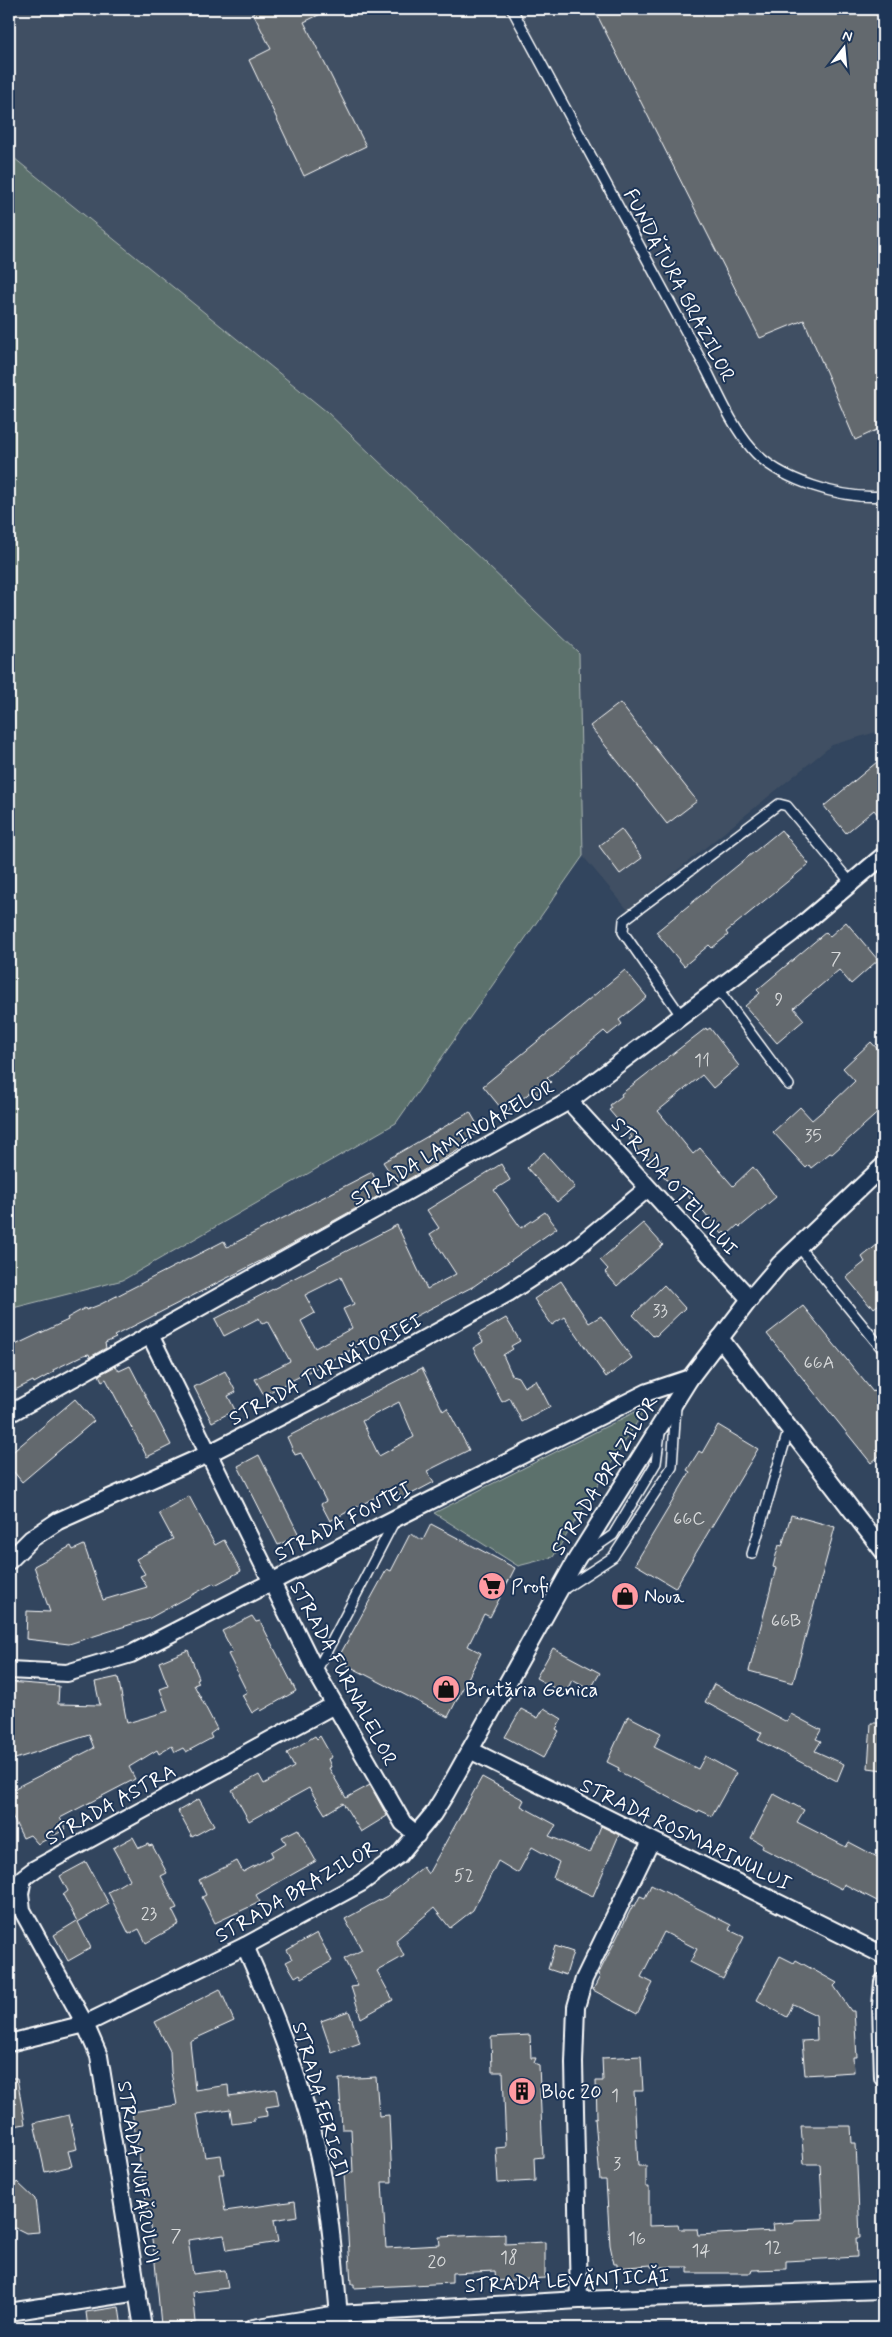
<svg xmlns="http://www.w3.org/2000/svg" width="892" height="2337" viewBox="0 0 892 2337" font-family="Mynerve,sans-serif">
<rect width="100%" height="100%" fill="#32455e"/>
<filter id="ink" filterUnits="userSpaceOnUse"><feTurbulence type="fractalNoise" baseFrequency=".02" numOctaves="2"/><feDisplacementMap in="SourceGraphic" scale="10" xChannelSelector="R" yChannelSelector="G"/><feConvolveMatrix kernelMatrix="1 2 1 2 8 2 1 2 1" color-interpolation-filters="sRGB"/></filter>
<g filter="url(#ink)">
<polygon fill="#415063" points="9,9 883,9 883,730 832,745 628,910 583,856 579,653 327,412 9,154"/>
<g fill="#5c716c" stroke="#aeb8b6">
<polygon points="9,154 327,412 579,653 583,856 396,1123 123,1280 9,1309"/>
<polygon points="647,1406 553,1557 518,1566 434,1513"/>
</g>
<g fill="#63696e" stroke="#fff" fill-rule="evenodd">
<polygon points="251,9 331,9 304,22 366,146 304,176 249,60 271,49"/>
<polygon points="594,9 883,9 883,427 855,440 804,320 760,338"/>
<polygon points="620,703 697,801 667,824 590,726"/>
<polygon points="883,757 883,821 874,810 846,833 824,806"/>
<polygon points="621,829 642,858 620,874 599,846"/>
<polygon points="781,830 809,864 726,932 728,935 712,948 709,945 684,966 656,932"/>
<polygon points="846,922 878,960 851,984 839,970 794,1008 804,1020 777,1043 745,1006 760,993 757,990 826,932 830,936"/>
<polygon points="625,970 647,997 619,1020 622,1024 608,1035 604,1031 547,1078 551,1082 537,1094 533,1090 505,1113 483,1086"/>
<polygon points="706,1028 707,1030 710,1028 739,1066 713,1088 702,1075 658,1111 693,1154 700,1148 733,1186 753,1167 776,1197 740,1227 738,1225 727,1235 724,1232 722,1234 700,1207 698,1208 675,1181 671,1185 648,1157 646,1159 629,1139 632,1137 609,1110 612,1108 610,1105 622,1096 621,1094"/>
<polygon points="871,1042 883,1055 883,1108 832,1154 830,1153 811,1168 809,1165 806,1168 773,1132 800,1107 812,1120 833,1102 855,1081 843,1068"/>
<polygon points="470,1112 481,1131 466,1140 469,1144 398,1185 383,1162"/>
<polygon points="544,1152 575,1187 557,1202 527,1168"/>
<path d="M501 1164 510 1180 494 1190 521 1228 545 1212 557 1228 474 1286 264 1395 255 1379 290 1361 268 1321 262 1324 259 1318 224 1336 215 1319 397 1225 427 1289 456 1274 430 1234 439 1228 427 1210ZM341 1277 354 1304 343 1309 352 1328 315 1348 301 1321 315 1313 305 1295Z"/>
<polygon points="372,1172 382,1194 272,1255 114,1336 116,1338 105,1343 106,1348 90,1357 89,1354 84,1355 53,1370 54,1372 34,1383 33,1381 9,1393 9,1348 68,1320 67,1318 85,1308 86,1310 99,1305 224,1241 227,1247"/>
<polygon points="643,1223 663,1245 617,1286 605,1272 608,1269 600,1260"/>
<polygon points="883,1240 883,1301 874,1308 871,1304 870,1306 846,1277 865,1262 862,1257"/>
<polygon points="561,1281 589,1323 601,1316 632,1358 606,1377 564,1317 552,1325 534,1299"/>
<polygon points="664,1285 685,1308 656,1336 655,1335 653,1336 633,1315"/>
<polygon points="803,1306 873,1392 876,1389 883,1397 883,1453 871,1463 767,1334"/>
<polygon points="506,1318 520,1341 511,1346 513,1349 503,1355 512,1375 518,1377 524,1387 536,1380 550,1407 522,1422 510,1398 502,1402 473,1348 483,1342 478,1334"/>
<polygon points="116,1366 119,1371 130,1366 171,1445 147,1457 106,1379 102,1381 99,1375"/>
<path d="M422 1368 443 1411 447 1408 469 1450 427 1471 434 1482 402 1499 395 1487 330 1521 321 1504 326 1501 301 1453 295 1455 287 1437ZM399 1402 414 1437 379 1456 362 1421Z"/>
<polygon points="225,1371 236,1392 228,1396 235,1410 212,1422 194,1387"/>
<polygon points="75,1399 94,1421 22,1482 9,1466 9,1455"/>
<polygon points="718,1425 758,1449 675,1588 635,1564 690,1472 687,1470 699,1451 702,1453"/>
<polygon points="259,1455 299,1535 278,1545 238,1466"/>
<polygon points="189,1496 215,1545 224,1540 241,1571 215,1585 214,1583 148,1619 69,1644 26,1639 27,1611 50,1612 34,1566 71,1546 73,1550 84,1545 103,1600 147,1587 140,1576 145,1574 136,1559 173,1539 159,1513"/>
<polygon points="791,1515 835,1527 793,1683 749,1671 776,1568 773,1567 776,1555 779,1545 782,1546"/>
<polygon points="431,1524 515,1568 490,1617 484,1614 468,1646 481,1653 448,1717 337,1660 387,1569 391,1571 410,1534 423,1540"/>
<polygon points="252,1616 256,1622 260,1621 296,1691 261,1711 260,1708 252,1713 242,1695 247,1692 228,1654 233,1652 222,1631"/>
<polygon points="553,1648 600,1673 590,1690 572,1680 565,1694 536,1678"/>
<polygon points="188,1650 199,1678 197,1679 199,1683 194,1685 217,1729 210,1734 212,1738 186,1752 183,1748 175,1752 172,1746 159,1754 157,1750 129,1767 135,1779 60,1818 66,1829 38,1844 30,1835 23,1838 9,1810 9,1791 94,1748 89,1735 9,1761 9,1682 59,1686 58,1704 100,1705 95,1682 118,1677 127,1723 168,1711 160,1689 168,1686 159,1662"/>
<polygon points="714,1684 787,1722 791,1714 821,1730 816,1739 821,1741 815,1751 844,1764 837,1781 758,1740 762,1733 705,1702"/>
<polygon points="544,1708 562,1719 556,1729 559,1731 543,1758 505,1737 521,1709 538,1718"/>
<polygon points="628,1716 661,1733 654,1747 698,1769 705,1756 736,1773 712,1816 699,1810 698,1812 657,1791 618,1771 619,1768 607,1762"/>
<polygon points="871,1723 883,1723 883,1770 868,1768"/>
<polygon points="315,1736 317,1739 320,1736 332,1757 328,1759 331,1767 329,1768 346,1798 370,1785 387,1816 361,1832 343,1803 325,1814 309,1788 249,1821 232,1790 259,1775 264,1784 294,1767 287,1753"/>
<polygon points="482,1777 524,1800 521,1806 556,1825 549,1836 590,1853 601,1826 619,1835 593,1896 553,1878 559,1862 532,1847 518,1873 498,1861 473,1910 450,1928 434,1908 396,1940 404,1956 377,1971 393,2000 361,2018 351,1987 358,1986 344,1959 362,1950 345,1919 387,1896 423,1867 428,1874"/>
<polygon points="774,1794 804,1810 797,1822 846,1847 849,1842 883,1860 883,1904 844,1884 842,1889 762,1848 763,1845 751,1838"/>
<polygon points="199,1799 214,1825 192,1837 178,1811"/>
<polygon points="298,1829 316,1861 256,1895 260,1902 215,1923 202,1897 206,1895 199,1880 237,1861 243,1872 273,1856 271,1852 286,1843 282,1837"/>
<polygon points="133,1837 139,1848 148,1844 149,1846 152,1845 167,1873 161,1876 177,1908 172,1910 179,1924 146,1943 139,1929 129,1934 108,1892 130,1879 113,1848"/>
<polygon points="86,1862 109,1904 78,1922 91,1948 68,1961 54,1935 77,1921 63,1895 68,1891 60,1876"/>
<polygon points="651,1885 731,1925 729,1930 744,1937 723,1979 690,1962 697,1949 664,1932 641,1977 653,1983 637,2014 593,1990 600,1976 598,1975 633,1905 635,1906 640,1896 645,1898"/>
<polygon points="317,1933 332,1961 302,1978 300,1974 295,1977 286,1962 292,1959 287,1950"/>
<polygon points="555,1946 573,1952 566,1975 548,1969"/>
<polygon points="780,1956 794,1963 796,1960 837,1983 834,1986 851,2011 854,2011 857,2057 853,2057 854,2072 805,2075 802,2041 817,2040 816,2015 793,2004 787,2017 757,2000"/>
<polygon points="220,1989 234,2021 190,2041 195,2090 228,2085 229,2096 276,2089 279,2105 266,2107 267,2116 254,2118 254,2121 232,2124 230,2109 197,2114 205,2157 221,2155 224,2174 219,2174 225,2211 295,2201 297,2216 274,2220 278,2242 227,2250 224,2235 188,2240 193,2274 225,2270 228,2288 193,2292 196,2322 191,2323 192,2328 166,2328 166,2324 161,2325 154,2252 132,2112 177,2105 171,2072 170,2051 155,2022"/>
<polygon points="349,2011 360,2043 332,2053 321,2021"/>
<polygon points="530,2035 531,2058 536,2058 534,2063 539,2065 543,2157 534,2158 535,2181 498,2183 496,2148 506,2147 503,2072 492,2072 491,2037"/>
<polygon points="641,2056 643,2091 634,2091 638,2166 646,2166 646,2187 649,2187 649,2226 678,2225 679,2229 697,2229 698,2235 774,2231 773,2224 794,2222 794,2220 823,2219 820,2164 804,2164 801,2126 851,2126 852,2143 856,2143 860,2238 856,2238 857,2257 786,2261 786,2269 752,2270 751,2273 688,2273 688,2267 651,2267 651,2265 617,2268 617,2264 614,2264 610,2245 606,2180 600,2180 595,2118 597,2117 596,2081 603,2081 602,2058"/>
<polygon points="376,2077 379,2116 389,2115 392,2182 382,2182 386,2248 440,2245 439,2237 505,2234 505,2244 545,2242 545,2278 496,2281 495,2271 474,2272 452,2273 452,2283 354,2288 354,2284 351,2284 344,2173 353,2172 351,2129 342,2129 339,2079"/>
<polygon points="9,2078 17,2078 25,2124 9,2127"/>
<polygon points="69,2115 77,2149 68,2151 72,2166 45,2172 34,2123"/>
<polygon points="17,2182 35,2199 39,2232 26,2233 16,2228 9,2229 9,2193"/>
<polygon points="119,2307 122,2328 88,2328 86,2312"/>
</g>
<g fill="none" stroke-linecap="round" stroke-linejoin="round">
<g stroke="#fff" stroke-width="12">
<g id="service">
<path d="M512 9 706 369C720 397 732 426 752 449 778 480 844 500 883 496"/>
<polyline points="718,989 789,1085"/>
<polyline points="682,1017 623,932 624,920 779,804 787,806 851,883"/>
<polyline points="798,1246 883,1350"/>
<polyline points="752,1554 789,1428"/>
<polyline points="584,1555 613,1535 656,1463 660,1433"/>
<polyline points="564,1589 613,1557 672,1467 676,1406"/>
<polyline points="316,1672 395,1520"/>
</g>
</g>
<g stroke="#fff" stroke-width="20">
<g id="minor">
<polyline points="569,1101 750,1299"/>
<polyline points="151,1337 316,1672 403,1823 417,1835"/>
<polyline points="720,1338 883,1551"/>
<polyline points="9,1414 569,1101 792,933 883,856"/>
<polyline points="9,1561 31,1539 58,1521 208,1454 334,1389 508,1293 571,1252 647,1189"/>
<polyline points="9,1670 67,1673 131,1654 396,1518 648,1392 690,1378"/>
<polyline points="470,1750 883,1955"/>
<path d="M245 1946C279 2022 314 2114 326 2196 333 2239 336 2284 340 2328"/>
<polyline points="883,1982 881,2006 883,2078"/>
<polyline points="9,2043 85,2024 245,1946 361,1883 399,1855 433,1814 446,1793 576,1560 690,1378 750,1299 780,1264 883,1166"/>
<polyline points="579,2300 574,2063 576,2007 584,1979 651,1841"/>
<polyline points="9,2312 138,2292"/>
<polyline points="143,2328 99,2056 85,2024 22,1910 20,1894 23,1878 35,1869 334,1705"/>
<polyline points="253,2328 338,2314 579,2300 883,2290"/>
</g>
</g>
<use href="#service" stroke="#1d3557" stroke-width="9"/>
<use href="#minor" stroke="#1d3557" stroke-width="16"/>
</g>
</g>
<defs>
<g id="supermarket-disc" transform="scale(1.4375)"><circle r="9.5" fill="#ff9aa2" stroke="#1d3557"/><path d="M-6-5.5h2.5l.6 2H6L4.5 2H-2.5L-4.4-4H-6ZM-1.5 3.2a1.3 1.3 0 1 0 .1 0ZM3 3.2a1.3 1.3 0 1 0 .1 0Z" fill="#111"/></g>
<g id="shop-disc" transform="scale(1.4375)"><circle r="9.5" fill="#ff9aa2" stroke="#1d3557"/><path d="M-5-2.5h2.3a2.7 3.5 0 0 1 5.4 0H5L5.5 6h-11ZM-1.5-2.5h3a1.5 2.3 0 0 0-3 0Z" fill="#111"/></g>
<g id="building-disc" transform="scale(1.4375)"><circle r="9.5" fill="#ff9aa2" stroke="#1d3557"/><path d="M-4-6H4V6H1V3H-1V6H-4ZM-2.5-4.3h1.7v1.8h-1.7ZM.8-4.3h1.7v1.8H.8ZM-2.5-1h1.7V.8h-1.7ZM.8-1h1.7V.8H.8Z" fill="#111"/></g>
</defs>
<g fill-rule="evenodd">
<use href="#supermarket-disc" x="492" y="1586"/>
<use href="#shop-disc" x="625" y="1596"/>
<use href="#shop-disc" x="446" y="1689"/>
<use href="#building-disc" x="522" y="2091"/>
</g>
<g text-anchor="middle" stroke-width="4" stroke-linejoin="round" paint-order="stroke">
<g font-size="18" fill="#d8dadb">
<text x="836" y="964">7</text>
<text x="779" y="1005">9</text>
<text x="702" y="1066">11</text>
<text x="813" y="1141">35</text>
<text x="660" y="1316">33</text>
<text x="819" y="1368">66A</text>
<text x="689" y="1524">66C</text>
<text x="786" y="1626">66B</text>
<text x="464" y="1881">52</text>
<text x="149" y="1919">23</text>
<text x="615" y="2101">1</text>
<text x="617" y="2169">3</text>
<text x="176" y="2241">7</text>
<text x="637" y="2244">16</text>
<text x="773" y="2253">12</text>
<text x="701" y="2256">14</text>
<text x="509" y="2263">18</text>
<text x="437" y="2267">20</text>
</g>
<g font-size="20" fill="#fff" stroke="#1d3557">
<text transform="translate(680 285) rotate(62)" y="7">FUNDĂTURA BRAZILOR</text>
<text transform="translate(452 1142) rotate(-30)" y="7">STRADA LAMINOARELOR</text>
<text transform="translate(675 1186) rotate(48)" y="7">STRADA OȚELULUI</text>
<text transform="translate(325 1369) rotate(-28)" y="7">STRADA TURNĂTORIEI</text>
<text transform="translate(604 1475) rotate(-58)" y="7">STRADA BRAZILOR</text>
<text transform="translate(343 1521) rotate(-27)" y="7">STRADA FONTEI</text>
<text transform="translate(344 1673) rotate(62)" y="7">STRADA FURNALELOR</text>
<text transform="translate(110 1804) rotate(-29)" y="7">STRADA ASTRA</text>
<text transform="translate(686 1834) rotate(26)" y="7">STRADA ROSMARINULUI</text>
<text transform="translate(296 1891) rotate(-30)" y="7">STRADA BRAZILOR</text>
<text transform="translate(321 2099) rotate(74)" y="7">STRADA FERIGII</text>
<text transform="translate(139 2172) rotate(81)" y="7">STRADA NUFĂRULUI</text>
<text transform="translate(567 2280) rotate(-3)" y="7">STRADA LEVĂNȚICĂI</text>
</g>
<g font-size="20" fill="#fff" stroke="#1d3557" text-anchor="start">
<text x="511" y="1593">Profi</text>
<text x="644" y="1603">Noua</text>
<text x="465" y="1696">Brutăria Genica</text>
<text x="541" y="2098">Bloc 20</text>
</g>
</g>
<rect width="892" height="2337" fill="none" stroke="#1d3557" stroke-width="30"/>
<rect x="15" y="15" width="862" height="2307" fill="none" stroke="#fff" stroke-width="2" filter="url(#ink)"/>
<g transform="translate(844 48) rotate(16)" stroke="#1d3557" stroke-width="4" paint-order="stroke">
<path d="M0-4L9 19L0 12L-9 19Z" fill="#ffffff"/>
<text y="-8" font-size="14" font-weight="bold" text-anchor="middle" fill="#ffffff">N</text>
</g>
</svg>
